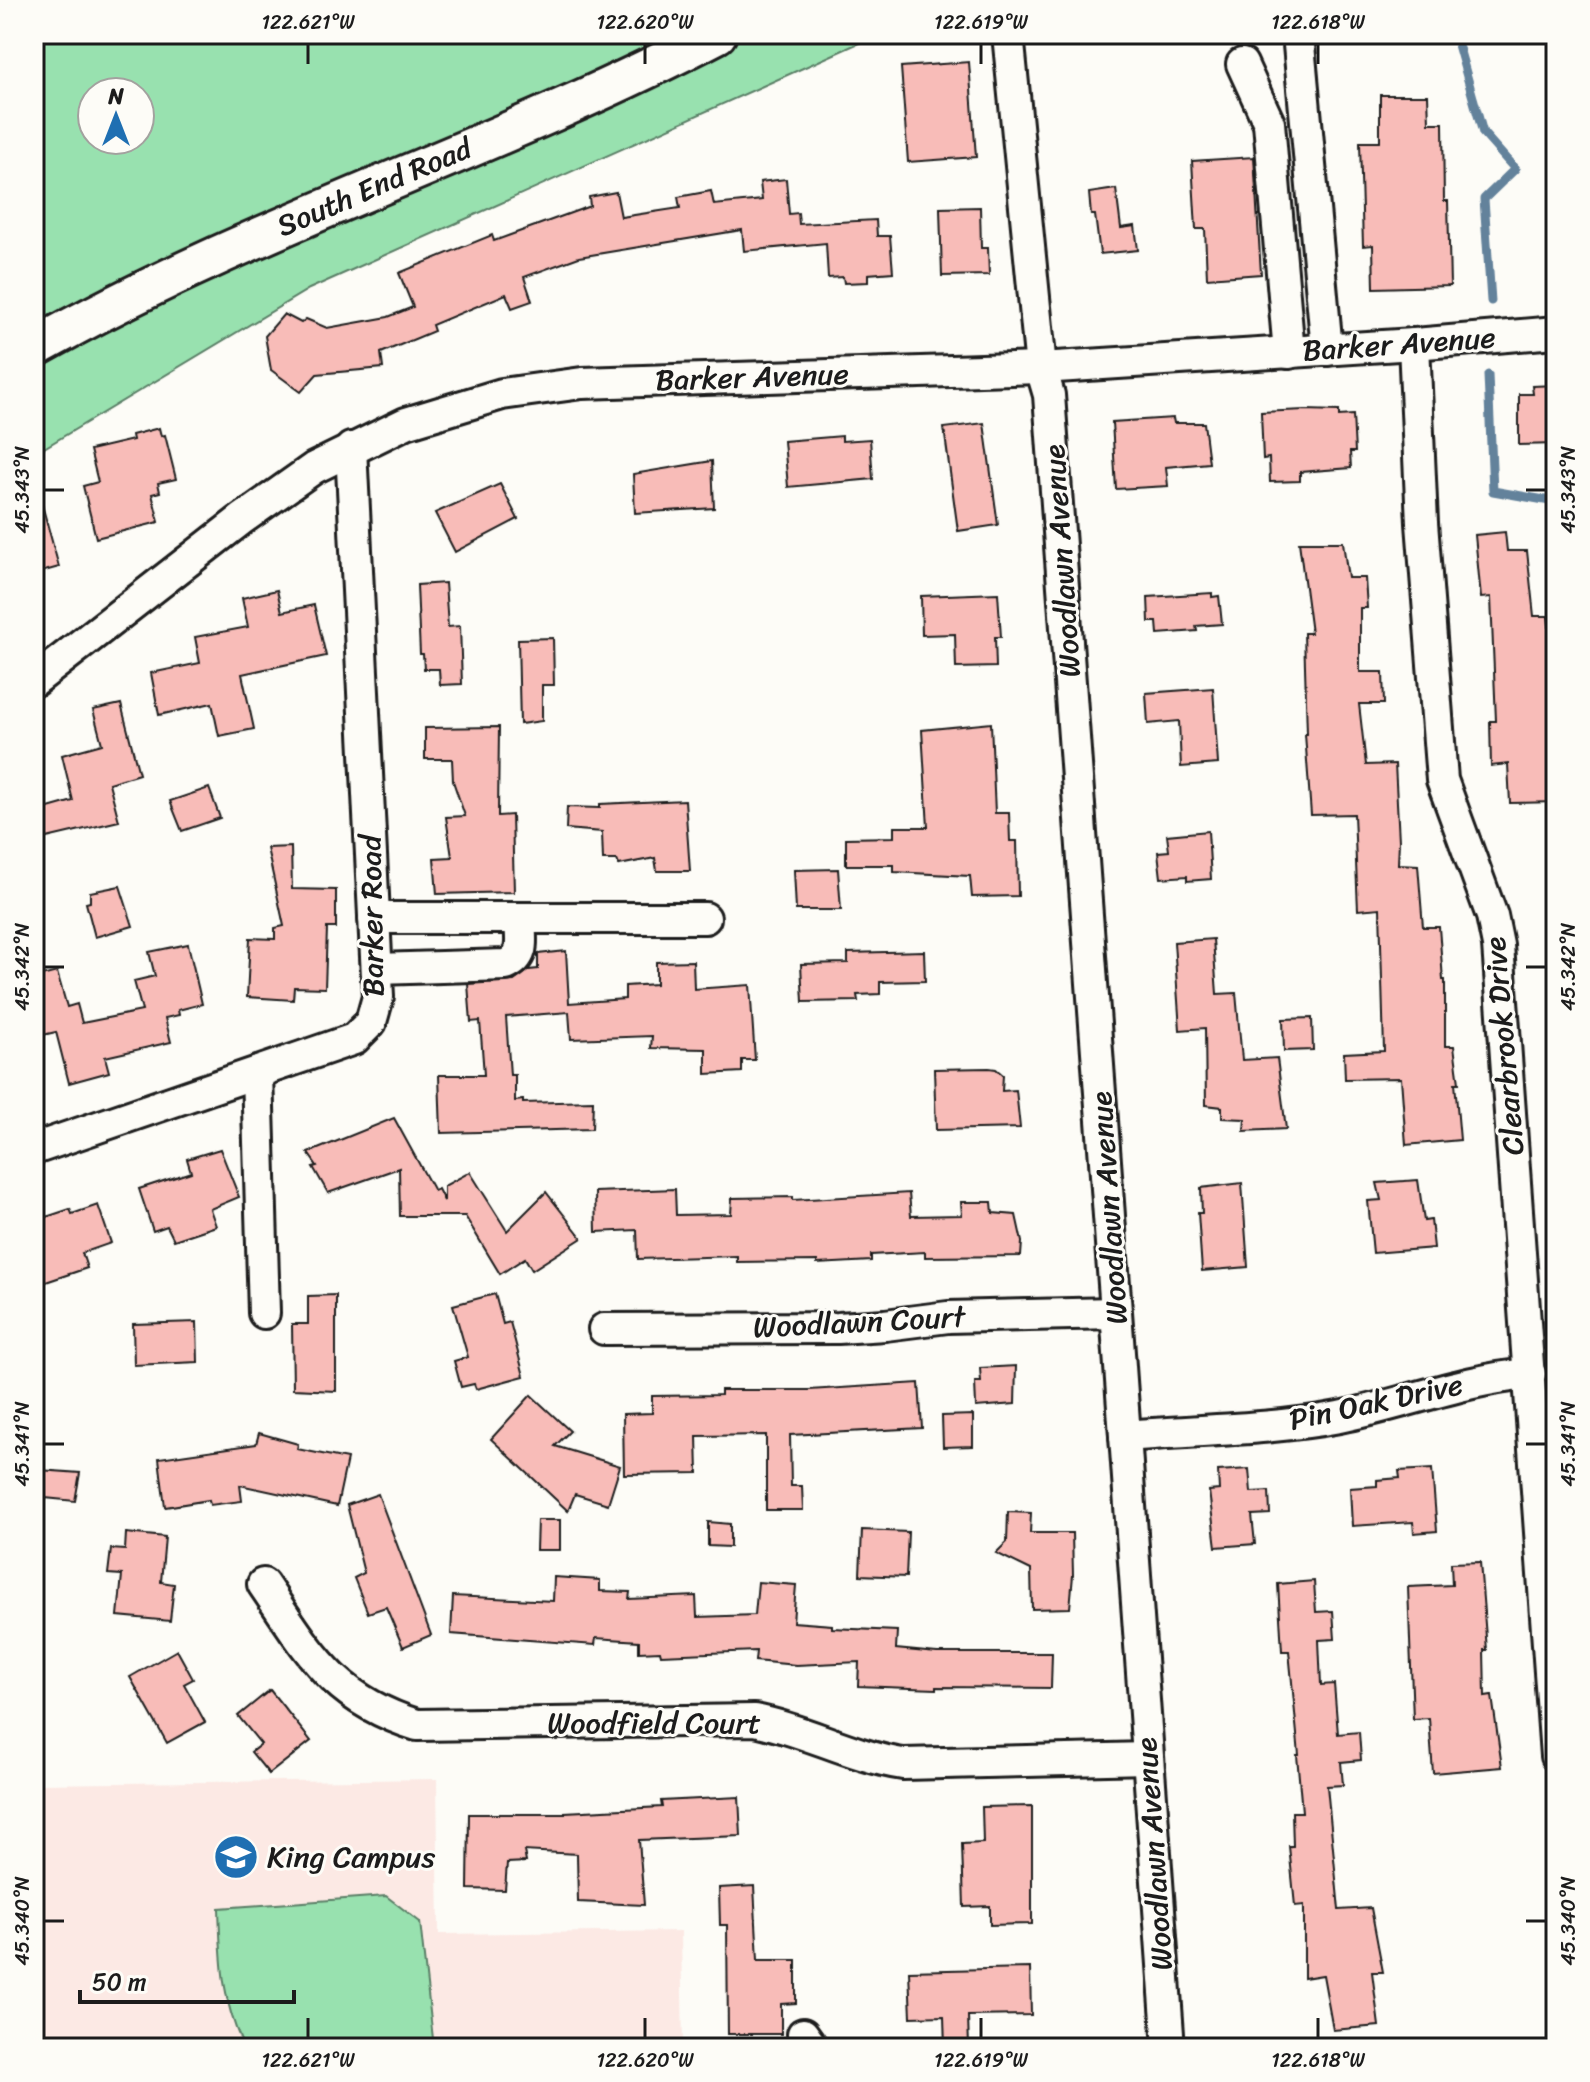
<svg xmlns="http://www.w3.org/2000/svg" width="1590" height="2082" viewBox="0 0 1590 2082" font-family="Sriracha,sans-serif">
<rect width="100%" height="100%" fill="#fdfcf7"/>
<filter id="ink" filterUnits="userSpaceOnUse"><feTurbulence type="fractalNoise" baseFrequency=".0125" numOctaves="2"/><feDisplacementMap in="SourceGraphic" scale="16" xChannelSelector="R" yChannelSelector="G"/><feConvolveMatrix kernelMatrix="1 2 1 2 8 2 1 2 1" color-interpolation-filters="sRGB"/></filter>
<g filter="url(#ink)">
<polygon fill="#fce9e4" points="437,1779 439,1934 681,1931 683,2048 34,2048 34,1784"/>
<g fill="#98e1af" stroke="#5a7e66" stroke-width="2" fill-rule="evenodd">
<path d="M34 34H879L309 289 34 454ZM92 92H140V140H92Z"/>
<path d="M386 1896 420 1922 434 2048H244C221 1997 221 1962 219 1908Z"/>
</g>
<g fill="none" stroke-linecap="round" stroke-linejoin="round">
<g stroke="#64829b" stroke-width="9">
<polyline points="1455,34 1483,133 1515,169 1484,199 1491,301"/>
<polyline points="1488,375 1493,491 1556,502"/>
</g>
</g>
<g fill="#f8bcb8" stroke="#1c1c1c" stroke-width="2">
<polygon points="969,62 976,157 908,162 901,67"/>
<polygon points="1380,95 1428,95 1429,123 1443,123 1444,201 1448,201 1450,286 1374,288 1373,245 1363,246 1360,142 1380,142"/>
<polygon points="1254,157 1261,274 1207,278 1205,229 1196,229 1192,161"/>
<polygon points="786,179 789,214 798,213 799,224 876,220 877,236 890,236 893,272 868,274 868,282 844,283 843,277 828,278 826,243 744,251 742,230 579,257 524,277 532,301 512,308 506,294 432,325 434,331 381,353 383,368 317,374 301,392 271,370 265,336 284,314 301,323 306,319 327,328 388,317 413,307 399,273 492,235 494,241 590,206 589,197 616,192 621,217 680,208 678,197 711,191 714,205 762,200 760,182"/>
<polygon points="1116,189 1121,228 1135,226 1138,250 1100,254 1095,215 1091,215 1089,193"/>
<polygon points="980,207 981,248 988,248 989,275 942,276 940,208"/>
<polygon points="1556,385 1556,444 1519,445 1519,394 1533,394 1532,386"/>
<polygon points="1305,410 1339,411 1339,416 1353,415 1355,452 1350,452 1351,468 1300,472 1300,481 1270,482 1269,458 1263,459 1261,412"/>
<polygon points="1173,418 1174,423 1204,423 1209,463 1166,467 1168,486 1116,489 1112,422"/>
<polygon points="984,423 998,525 958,531 944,428"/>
<polygon points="159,428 161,436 165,435 176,479 158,483 160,492 152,494 159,522 96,538 83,486 98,482 90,450 133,440 132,435"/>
<polygon points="842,436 842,441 870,439 873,479 788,487 784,441"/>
<polygon points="712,461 714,508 635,513 633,474"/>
<polygon points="500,484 518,519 455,552 435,513"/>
<polygon points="41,501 59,567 34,574 34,502"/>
<polygon points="1505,532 1507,551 1527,551 1534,616 1548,616 1556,694 1556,802 1510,803 1508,764 1491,766 1490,721 1496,721 1491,597 1481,598 1475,535"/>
<polygon points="1299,542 1343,542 1348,578 1365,578 1367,608 1360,608 1360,672 1383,672 1384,704 1359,704 1366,765 1395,764 1399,841 1398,864 1418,865 1423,927 1439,927 1443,980 1445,980 1445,1046 1454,1046 1459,1083 1455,1083 1460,1140 1406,1145 1401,1078 1345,1079 1344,1053 1384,1051 1380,908 1358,910 1354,814 1311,815 1305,734 1307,734 1304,633 1311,633"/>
<polygon points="445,583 448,627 460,626 462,684 440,685 439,669 424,669 423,654 420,654 417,585"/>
<polygon points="277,590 282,612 314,605 326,656 242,674 254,729 219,736 212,703 159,715 151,673 200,663 195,637 248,627 242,598"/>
<polygon points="998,593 1001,637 995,637 996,667 956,668 955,634 922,635 921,596"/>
<polygon points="1212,593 1212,597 1219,596 1222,624 1196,626 1197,631 1158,634 1157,622 1149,622 1148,597"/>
<polygon points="553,638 554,685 542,685 542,721 520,724 518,639"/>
<polygon points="1213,688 1218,764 1181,767 1179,721 1148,724 1146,693"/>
<polygon points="121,704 139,774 109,783 119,821 34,841 34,812 73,801 62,755 102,744 93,710"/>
<polygon points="991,723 995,813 1009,813 1010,841 1017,841 1018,896 972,897 970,876 894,872 894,865 846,865 846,838 894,837 894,827 928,827 922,730"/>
<polygon points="499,727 498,816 512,815 514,892 437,894 434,858 452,857 446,817 465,816 453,781 452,759 425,759 425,728"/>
<polygon points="209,788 220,818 182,831 170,801"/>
<polygon points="685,800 690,871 657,871 655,858 619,865 617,860 603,860 602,832 566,829 567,807 600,808 600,804"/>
<polygon points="1208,831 1211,879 1187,881 1187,876 1161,878 1158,852 1169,851 1167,835"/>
<polygon points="291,847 292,889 336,890 336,928 327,928 325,988 294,987 293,1000 247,997 250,938 275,939 275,928 284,926 267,848"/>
<polygon points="838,869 841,910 796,910 794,870"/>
<polygon points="120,886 133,926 95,937 86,903 90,902 90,892"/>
<polygon points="1213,939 1217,994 1236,993 1242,1060 1277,1058 1286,1129 1244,1131 1245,1119 1222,1118 1222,1107 1206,1105 1205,1028 1180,1030 1174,942"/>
<polygon points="188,944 202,1004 178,1010 179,1015 165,1018 171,1042 105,1057 109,1072 69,1083 56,1032 34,1037 34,1016 37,1016 34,1002 34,978 57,972 67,1007 77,1004 82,1023 142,1011 134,981 155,976 149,952"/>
<polygon points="566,951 569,1003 625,999 625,986 656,984 656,962 693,961 694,989 750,985 755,1060 742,1060 742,1072 706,1074 706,1049 651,1048 652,1036 571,1039 569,1012 506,1017 510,1075 515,1075 515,1101 523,1100 523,1103 593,1101 592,1129 441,1133 439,1075 484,1075 480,1021 471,1022 468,984 514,981 529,970 538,969 538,954"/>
<polygon points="924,951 925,981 880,982 880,994 857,995 858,1001 803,1002 801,964 848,963 848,953"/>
<polygon points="1312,1018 1313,1050 1284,1051 1283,1019"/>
<polygon points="989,1068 996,1069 1003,1075 1002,1091 1016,1090 1020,1128 936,1130 934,1069"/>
<polygon points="394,1118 434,1191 438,1189 444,1201 444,1186 470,1172 507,1231 546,1192 582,1238 532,1270 525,1258 500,1274 465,1216 400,1216 399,1168 328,1193 313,1167 317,1166 308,1153"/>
<polygon points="220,1149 239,1197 210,1209 216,1226 174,1240 167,1226 153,1231 139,1189 191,1172 187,1159"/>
<polygon points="1418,1180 1424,1221 1431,1220 1434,1248 1373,1253 1368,1201 1381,1200 1377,1183"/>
<polygon points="1242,1183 1248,1267 1202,1271 1198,1213 1202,1213 1201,1188"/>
<polygon points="675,1189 676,1215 731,1214 732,1198 793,1197 793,1200 909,1193 911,1216 962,1215 961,1202 992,1202 993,1213 1016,1215 1022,1242 1021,1256 925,1257 925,1252 871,1255 871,1261 817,1264 817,1261 737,1262 737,1256 638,1259 637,1230 596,1232 595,1192"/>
<polygon points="98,1205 111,1243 82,1253 87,1268 34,1286 34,1221 70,1209 72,1214"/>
<polygon points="495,1294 503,1324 510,1322 524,1376 476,1389 474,1384 461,1387 454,1361 468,1357 453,1305"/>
<polygon points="336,1295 336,1391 293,1389 292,1324 308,1324 308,1296"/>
<polygon points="197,1322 198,1362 134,1365 133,1324"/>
<polygon points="1016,1366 1015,1404 976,1407 975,1382 981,1382 980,1368"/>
<polygon points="919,1383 922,1428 790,1435 791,1486 802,1486 803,1510 766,1510 766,1435 697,1436 698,1473 624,1474 623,1414 652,1413 652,1396 721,1395 721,1390 809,1390"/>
<polygon points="531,1395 570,1431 555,1446 620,1466 608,1504 575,1494 568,1511 491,1439"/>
<polygon points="973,1415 973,1446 943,1447 942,1416"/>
<polygon points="259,1433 298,1444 297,1449 347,1459 337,1506 240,1485 242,1501 210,1505 209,1500 165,1507 159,1458 256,1444"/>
<polygon points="1249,1469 1251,1492 1269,1491 1270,1514 1252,1515 1255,1544 1216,1547 1209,1491 1219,1490 1218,1471"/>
<polygon points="1432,1469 1437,1531 1414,1533 1413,1522 1352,1526 1350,1488 1377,1486 1377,1480 1400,1478 1399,1471"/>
<polygon points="39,1470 80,1473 75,1501 35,1497"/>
<polygon points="378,1494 431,1635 403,1647 386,1607 368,1613 354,1578 364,1573 347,1505"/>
<polygon points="1008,1512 1031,1513 1030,1533 1072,1533 1073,1575 1070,1608 1032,1609 1031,1570 996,1553 1007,1542"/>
<polygon points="537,1520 560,1520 560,1550 536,1550"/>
<polygon points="708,1522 730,1524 730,1547 708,1546"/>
<polygon points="862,1530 908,1532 906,1577 860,1575"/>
<polygon points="126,1533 165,1537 161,1582 174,1584 170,1621 118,1616 122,1575 108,1574 111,1549 125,1550"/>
<polygon points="1480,1562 1487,1650 1484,1650 1485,1697 1492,1696 1502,1767 1433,1773 1429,1718 1413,1719 1408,1587 1452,1585 1451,1563"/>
<polygon points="554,1577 600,1580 600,1591 630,1592 629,1599 696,1596 697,1617 755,1615 758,1582 796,1585 793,1622 832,1625 832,1628 897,1631 896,1649 937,1653 1052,1653 1051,1688 936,1687 936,1689 858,1686 859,1662 796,1665 755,1661 756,1651 661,1655 660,1651 639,1652 639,1641 596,1638 595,1645 451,1634 453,1596 553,1601"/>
<polygon points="1314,1581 1316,1612 1333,1611 1335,1639 1319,1640 1321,1685 1334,1684 1338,1734 1359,1732 1361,1760 1341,1762 1343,1785 1327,1786 1339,1910 1371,1908 1383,1972 1372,1972 1379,2026 1333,2030 1323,1975 1304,1978 1304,1905 1295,1906 1289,1846 1293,1846 1292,1812 1302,1812 1297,1755 1299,1755 1289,1651 1282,1651 1278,1584"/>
<polygon points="177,1650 193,1679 184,1684 205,1722 167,1743 130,1677"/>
<polygon points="270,1690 311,1741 269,1774 251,1752 261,1744 238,1716"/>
<polygon points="739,1797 741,1836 639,1840 644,1905 578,1902 577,1854 524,1851 526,1862 507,1863 505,1890 468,1889 469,1814 565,1814 565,1812 662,1807 661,1801"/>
<polygon points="1032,1806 1032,1924 990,1925 990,1906 964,1907 962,1844 983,1843 982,1807"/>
<polygon points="754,1886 758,1960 796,1960 796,2003 781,2004 781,2034 728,2034 727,1925 720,1925 719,1888"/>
<polygon points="1030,1968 1031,2015 968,2016 969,2048 945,2048 944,2016 911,2017 909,1971"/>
</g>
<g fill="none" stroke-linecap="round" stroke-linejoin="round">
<g stroke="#1c1c1c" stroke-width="36">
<g id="minor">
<path d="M1008 34 1041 368 1049 395C1092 946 1128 1497 1169 2048"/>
<polyline points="1298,34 1327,350"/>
<polyline points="1242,64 1269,123 1289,353"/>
<polyline points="1414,344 1422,523 1442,780 1492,916 1498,945 1556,1756"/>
<polyline points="34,681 242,519 314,468 406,423 502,394 582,383 1041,368 1414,344 1556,332"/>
<polyline points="374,918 705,918"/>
<path d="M377 969 506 965C527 956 520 938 520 918"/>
<polyline points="257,1073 264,1313"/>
<polyline points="34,1149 354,1039 371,1022 378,997 351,448"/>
<polyline points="604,1329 838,1328 885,1325 948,1317 1115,1313"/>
<path d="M1125 1436C1194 1430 1271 1430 1339 1417 1404 1404 1465 1379 1530 1374"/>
<path d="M263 1584C310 1653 333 1699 417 1725L755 1720C806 1730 851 1756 903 1764L1147 1758"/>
<polyline points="803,2034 813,2048"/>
</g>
</g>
<g stroke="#1c1c1c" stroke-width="44">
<path id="major" d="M34 348C253 224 495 150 717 34"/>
</g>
<use href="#minor" stroke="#fdfcf7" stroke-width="30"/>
<use href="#major" stroke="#fdfcf7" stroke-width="38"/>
</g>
</g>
<path fill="none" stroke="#1c1c1c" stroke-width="3" d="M308 44V64M645 44V64M981 44V64M1318 44V64M44 490H64M1526 490H1546M44 967H64M1526 967H1546M44 1444H64M1526 1444H1546M44 1921H64M1526 1921H1546M308 2018V2038M645 2018V2038M981 2018V2038M1318 2018V2038"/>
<defs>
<g id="school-disc" transform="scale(2.3)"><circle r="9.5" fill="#1f6fb2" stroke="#fdfcf7"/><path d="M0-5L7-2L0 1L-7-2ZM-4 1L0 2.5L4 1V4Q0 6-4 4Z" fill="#fff"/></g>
</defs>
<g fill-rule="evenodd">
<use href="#school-disc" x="236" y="1857"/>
</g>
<g text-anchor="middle" stroke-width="6" stroke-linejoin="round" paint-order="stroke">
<g font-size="30" fill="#1c1c1c" stroke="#fdfcf7">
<text transform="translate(374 187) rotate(-23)" y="10">South End Road</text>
<text transform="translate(1399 344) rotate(-4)" y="10">Barker Avenue</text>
<text transform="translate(752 377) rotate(-2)" y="10">Barker Avenue</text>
<text transform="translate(1062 561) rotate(-94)" y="10">Woodlawn Avenue</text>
<text transform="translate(372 916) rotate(-91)" y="10">Barker Road</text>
<text transform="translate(1504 1046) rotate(-95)" y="10">Clearbrook Drive</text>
<text transform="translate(1109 1208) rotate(-94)" y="10">Woodlawn Avenue</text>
<text transform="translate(859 1322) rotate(-3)" y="10">Woodlawn Court</text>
<text transform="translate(1376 1402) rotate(-12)" y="10">Pin Oak Drive</text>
<text x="654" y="1733">Woodfield Court</text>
<text transform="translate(1154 1854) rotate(-94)" y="10">Woodlawn Avenue</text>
</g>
<g font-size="30" fill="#1c1c1c" stroke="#fdfcf7" text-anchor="start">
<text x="267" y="1867">King Campus</text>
</g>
</g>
<rect width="1590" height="2082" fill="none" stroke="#fdfcf7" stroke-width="88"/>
<g transform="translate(116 116)"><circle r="38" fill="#fdfcf7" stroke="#a3a29f" stroke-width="2"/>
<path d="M0-6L14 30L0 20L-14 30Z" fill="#1f6fb2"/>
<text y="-12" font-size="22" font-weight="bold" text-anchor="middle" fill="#1c1c1c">N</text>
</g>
<path d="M80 1990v12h214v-12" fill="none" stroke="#1c1c1c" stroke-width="4"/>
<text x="92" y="1990" font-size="24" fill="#1c1c1c" stroke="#fdfcf7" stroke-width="6" paint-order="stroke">50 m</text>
<rect x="44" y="44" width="1502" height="1994" fill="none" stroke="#1c1c1c" stroke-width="3"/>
<g font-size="20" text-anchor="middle" fill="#1c1c1c">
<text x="308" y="29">122.621°W</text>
<text x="645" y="29">122.620°W</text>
<text x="981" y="29">122.619°W</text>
<text x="1318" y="29">122.618°W</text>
<text transform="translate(22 490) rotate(-90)" y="7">45.343°N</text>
<text transform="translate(1568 490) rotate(-90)" y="7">45.343°N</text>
<text transform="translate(22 967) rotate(-90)" y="7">45.342°N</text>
<text transform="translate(1568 967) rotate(-90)" y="7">45.342°N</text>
<text transform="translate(22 1444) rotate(-90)" y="7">45.341°N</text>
<text transform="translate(1568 1444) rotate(-90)" y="7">45.341°N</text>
<text transform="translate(22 1921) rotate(-90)" y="7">45.340°N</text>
<text transform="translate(1568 1921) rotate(-90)" y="7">45.340°N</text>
<text x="308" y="2067">122.621°W</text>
<text x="645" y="2067">122.620°W</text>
<text x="981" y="2067">122.619°W</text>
<text x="1318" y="2067">122.618°W</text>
</g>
</svg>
